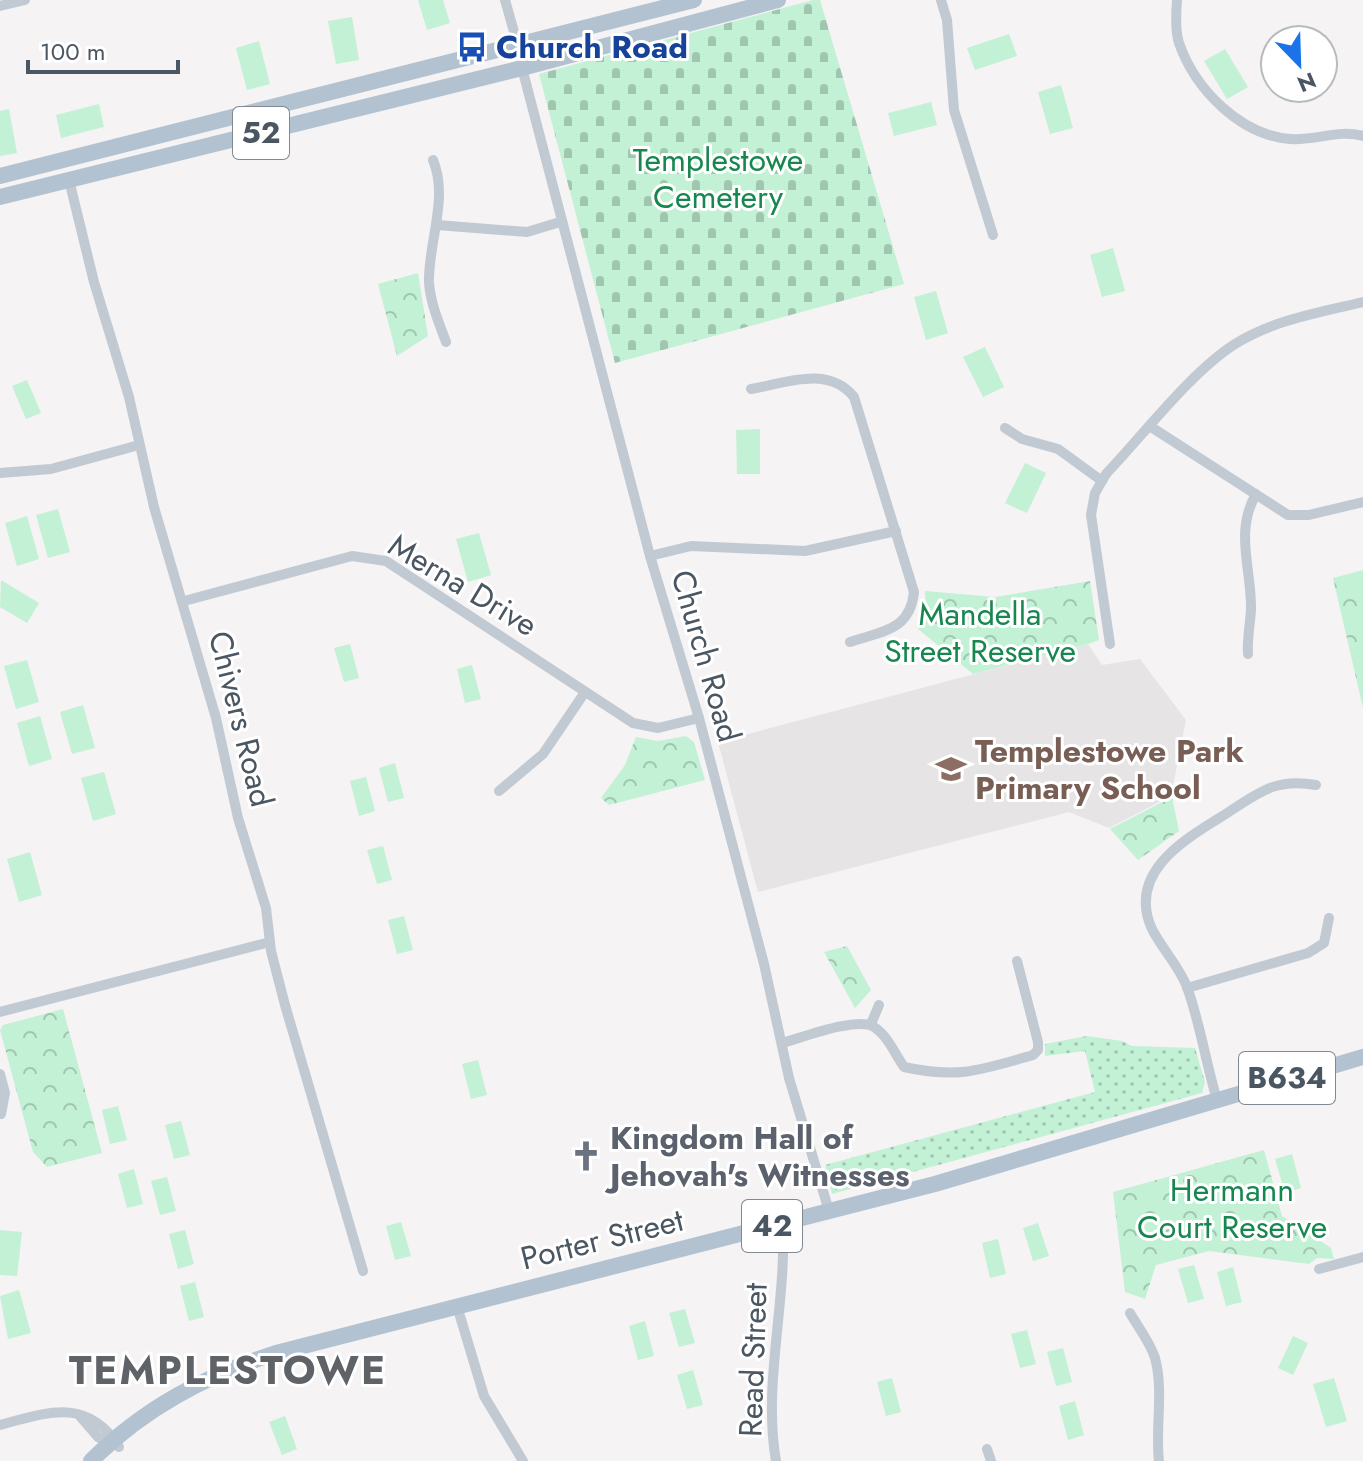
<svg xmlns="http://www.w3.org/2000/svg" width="1363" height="1461" viewBox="0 0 1363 1461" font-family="Jost,sans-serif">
<defs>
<pattern id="grass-dots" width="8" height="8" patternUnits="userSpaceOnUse" patternTransform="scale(2)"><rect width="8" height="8" fill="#c3f1d5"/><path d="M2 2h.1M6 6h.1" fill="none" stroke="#a0c6b0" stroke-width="1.8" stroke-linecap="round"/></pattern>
<pattern id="cemetery-stones" width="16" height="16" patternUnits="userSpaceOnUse" patternTransform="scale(2)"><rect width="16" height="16" fill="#c3f1d5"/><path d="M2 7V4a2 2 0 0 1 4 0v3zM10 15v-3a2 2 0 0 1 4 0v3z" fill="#a0c6b0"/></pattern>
<pattern id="park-crowns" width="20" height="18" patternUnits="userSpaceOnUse" patternTransform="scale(2)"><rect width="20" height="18" fill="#c3f1d5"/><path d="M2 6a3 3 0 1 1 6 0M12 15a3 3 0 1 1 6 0" fill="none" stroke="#a0c6b0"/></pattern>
</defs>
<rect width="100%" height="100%" fill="#f5f3f3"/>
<polygon fill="#e6e4e5" points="1088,644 1102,665 1140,659 1186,720 1171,796 1109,828 1069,812 758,892 718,742"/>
<polygon fill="url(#grass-dots)" points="1087,1036 1122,1041 1132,1046 1195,1048 1205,1082 1202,1093 832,1194 825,1165 1095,1092 1085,1051 1045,1056 1045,1044"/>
<polygon fill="url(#cemetery-stones)" points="813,0 820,0 904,284 615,363 539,74"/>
<g fill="url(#park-crowns)">
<polygon points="418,273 428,336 397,356 378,284"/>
<polygon points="1363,570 1363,708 1333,578"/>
<polygon points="1090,581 1099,640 1088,644 973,674 918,629 926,611 925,591 995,597"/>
<polygon points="686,736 694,742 705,780 609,805 601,798 625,765 636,737 658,741"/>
<polygon points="1172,797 1179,831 1138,860 1110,829"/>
<polygon points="847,946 871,990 855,1008 824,952"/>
<polygon points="63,1009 102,1153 47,1167 33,1152 0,1030 3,1025"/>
<polygon points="1264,1150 1282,1216 1331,1248 1334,1259 1317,1258 1309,1264 1209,1251 1156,1265 1145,1299 1125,1292 1113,1192"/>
</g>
<g fill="#c3f1d5">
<polygon points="418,0 443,0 450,23 427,30"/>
<polygon points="352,17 359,60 336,64 328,21"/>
<polygon points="1009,34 1017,56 975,70 967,48"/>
<polygon points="259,41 270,84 247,90 236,48"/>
<polygon points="1225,49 1248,87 1227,99 1204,61"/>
<polygon points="1061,85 1073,128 1050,134 1038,92"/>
<polygon points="931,102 937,125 894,136 888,113"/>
<polygon points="99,104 104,127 61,138 56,115"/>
<polygon points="9,109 17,153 0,156 0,111"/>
<polygon points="1113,248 1125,291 1102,297 1090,255"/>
<polygon points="936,291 948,333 926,340 914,297"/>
<polygon points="985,347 1004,387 983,397 963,357"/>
<polygon points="27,380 41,413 26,419 12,386"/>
<polygon points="760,429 760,474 737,474 736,430"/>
<polygon points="1025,463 1046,473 1027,513 1005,503"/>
<polygon points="58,509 70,552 48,558 36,515"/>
<polygon points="27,516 39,559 17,566 5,523"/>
<polygon points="479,533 491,575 468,582 456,539"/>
<polygon points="1,580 39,603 27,623 0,607"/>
<polygon points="350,644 359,678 344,682 334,648"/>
<polygon points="27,660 39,702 16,709 4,666"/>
<polygon points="472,665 481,699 465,703 457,669"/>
<polygon points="83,705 95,748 72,754 60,712"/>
<polygon points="40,716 52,759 29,766 17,723"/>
<polygon points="395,763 404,798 388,802 379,768"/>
<polygon points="104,772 116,814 93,821 81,778"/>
<polygon points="366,777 375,811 359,816 350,781"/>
<polygon points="383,846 392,880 377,884 367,850"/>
<polygon points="30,852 42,895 19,902 7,859"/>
<polygon points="404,916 413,950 397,954 388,920"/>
<polygon points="478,1060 487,1095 471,1099 462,1064"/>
<polygon points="118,1106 127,1140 110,1144 102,1110"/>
<polygon points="181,1121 190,1155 174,1159 165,1125"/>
<polygon points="1292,1154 1301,1188 1285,1193 1275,1159"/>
<polygon points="134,1169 143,1204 127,1208 118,1174"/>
<polygon points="167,1177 176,1211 160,1215 151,1181"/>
<polygon points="401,1222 411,1256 395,1260 386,1226"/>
<polygon points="1038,1223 1049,1256 1033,1261 1023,1228"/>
<polygon points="0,1230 22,1232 17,1276 0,1275"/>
<polygon points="185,1230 194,1264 178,1269 169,1234"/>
<polygon points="998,1239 1006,1274 990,1278 982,1243"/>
<polygon points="1194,1265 1204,1299 1188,1303 1178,1269"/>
<polygon points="1233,1267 1242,1302 1226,1306 1217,1272"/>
<polygon points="195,1282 204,1317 189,1321 180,1286"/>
<polygon points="19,1290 31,1333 8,1339 0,1296"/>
<polygon points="685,1309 695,1343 679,1347 669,1313"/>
<polygon points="645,1321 654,1356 638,1360 629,1326"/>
<polygon points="1027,1330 1036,1364 1020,1368 1011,1334"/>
<polygon points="1293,1336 1308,1343 1293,1375 1278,1368"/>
<polygon points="1063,1348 1072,1382 1056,1386 1047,1352"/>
<polygon points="693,1370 703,1405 687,1409 677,1375"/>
<polygon points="892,1378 901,1412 886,1416 877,1382"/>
<polygon points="1334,1378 1347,1421 1326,1427 1313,1384"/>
<polygon points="1075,1401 1084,1435 1068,1440 1059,1406"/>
<polygon points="285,1416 297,1449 282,1455 269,1422"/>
</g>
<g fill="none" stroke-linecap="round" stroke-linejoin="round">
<g stroke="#c1cad2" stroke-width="10">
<polyline points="505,0 518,46"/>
<polyline points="941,0 947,20 954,110 993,235"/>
<path d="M1177 0C1176 13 1175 31 1179 43 1195 89 1240 135 1290 139 1316 141 1339 129 1363 136"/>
<polyline points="0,6 25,0"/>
<polyline points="522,68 650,556 699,718 764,964 789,1078 829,1211"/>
<path d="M433 160C449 198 428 243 429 282 430 302 439 323 446 342"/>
<polyline points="69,180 94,282 129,397 154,507 216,718 238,818 266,908 271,951 285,1005 363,1271"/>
<polyline points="437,225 527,232 560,222"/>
<path d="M751 389C786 383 828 365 854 397L914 592C910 631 882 631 850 642"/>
<polyline points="1151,427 1288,515 1309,515 1363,502"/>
<polyline points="1005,428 1022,439 1058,449 1102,481"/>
<polyline points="0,473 51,469 139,445"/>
<polyline points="650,556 691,546 805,551 896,531"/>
<polyline points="184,601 352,556 386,561 633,723 658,728 699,718"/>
<path d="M1110 644 1091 515 1095 493 1106 474C1144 434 1191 372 1235 344 1273 320 1321 312 1363 302"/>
<path d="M1248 654C1247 639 1250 625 1251 610 1252 569 1234 533 1256 494"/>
<polyline points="499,791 543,754 585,692"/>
<polyline points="1187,988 1308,953 1324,943 1329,918"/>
<polyline points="0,1012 270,942"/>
<polyline points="871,1024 879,1005"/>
<path d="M782 1043C801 1038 858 1016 874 1027 887 1035 895 1054 904 1067 958 1079 981 1070 1033 1055L1038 1050V1042L1017 961"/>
<polyline points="0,1074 5,1093 1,1114"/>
<path d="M1217 1100C1206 1063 1200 1023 1187 987 1179 966 1162 949 1152 929 1127 874 1182 841 1221 817 1256 795 1273 777 1316 785"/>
<polyline points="1319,1269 1363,1257"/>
<polyline points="457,1306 484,1396 523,1461"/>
<path d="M1130 1313C1138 1327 1150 1342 1155 1358 1164 1391 1155 1427 1159 1461"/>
<polyline points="79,1415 98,1437 111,1444"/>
<path d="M0 1425C48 1412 88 1397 119 1447"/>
<polyline points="987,1449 991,1461"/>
<path d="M776 1461C762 1380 789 1296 782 1214"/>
</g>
<g stroke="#b3c2d1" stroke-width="16">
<polyline points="0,176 694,0"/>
<polyline points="0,197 522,68 778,0"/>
<path d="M91 1461C144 1408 205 1376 276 1353L935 1184 1363 1057"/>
</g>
</g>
<defs>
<g id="bus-bare" transform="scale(2.4)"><path d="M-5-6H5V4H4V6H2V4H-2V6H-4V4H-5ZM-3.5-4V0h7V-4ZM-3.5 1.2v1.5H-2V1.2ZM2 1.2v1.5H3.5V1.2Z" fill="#1a4fb4" stroke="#fff" stroke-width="2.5" paint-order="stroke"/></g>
<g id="school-bare" transform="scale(2.4)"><path d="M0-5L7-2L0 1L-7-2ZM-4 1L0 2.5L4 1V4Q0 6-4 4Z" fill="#8d6e63" stroke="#fff" stroke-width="2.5" paint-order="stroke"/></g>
<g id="church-bare" transform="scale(2.4)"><path d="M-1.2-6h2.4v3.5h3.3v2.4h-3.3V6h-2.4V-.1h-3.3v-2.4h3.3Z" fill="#6b7280" stroke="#fff" stroke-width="2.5" paint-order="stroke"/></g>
</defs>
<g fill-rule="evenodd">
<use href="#bus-bare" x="472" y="47"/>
<use href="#school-bare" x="951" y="769"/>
<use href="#church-bare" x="586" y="1156"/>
</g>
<g text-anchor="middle" stroke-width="6" stroke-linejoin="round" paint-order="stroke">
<g fill="#fff" stroke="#808990" stroke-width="2">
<rect x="233" y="107" width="56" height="52" rx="6"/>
<rect x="1239" y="1052" width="96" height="52" rx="6"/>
<rect x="742" y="1200" width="60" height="52" rx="6"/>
</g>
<g font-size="30" font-weight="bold" fill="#4a5661">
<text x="261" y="143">52</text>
<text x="1287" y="1088">B634</text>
<text x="772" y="1236">42</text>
</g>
<g font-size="32" font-weight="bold" fill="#164399" stroke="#fff" text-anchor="start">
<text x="496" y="58">Church Road</text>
</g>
<g font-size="32" fill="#17864f" stroke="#fff">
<text x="718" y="171">Templestowe<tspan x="718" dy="37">Cemetery</tspan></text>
<text x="980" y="625">Mandella<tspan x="980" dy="37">Street Reserve</tspan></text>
<text x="1232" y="1201">Hermann<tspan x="1232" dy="37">Court Reserve</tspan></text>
</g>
<g font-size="32" fill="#4a5661" stroke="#fff">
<text transform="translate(463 585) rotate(31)" y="11">Merna Drive</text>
<text transform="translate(706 656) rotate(74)" y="11">Church Road</text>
<text transform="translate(241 719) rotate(76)" y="11">Chivers Road</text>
<text transform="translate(602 1239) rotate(-14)" y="11">Porter Street</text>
<text transform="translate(753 1360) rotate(-88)" y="11">Read Street</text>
</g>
<g font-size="32" font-weight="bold" fill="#785e54" stroke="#fff" text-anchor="start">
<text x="975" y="762">Templestowe Park<tspan x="975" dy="37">Primary School</tspan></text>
</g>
<g font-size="32" font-weight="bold" fill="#5b616d" stroke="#fff" text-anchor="start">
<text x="610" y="1149">Kingdom Hall of<tspan x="610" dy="37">Jehovah's Witnesses</tspan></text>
</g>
<g font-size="40" font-weight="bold" letter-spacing="2" fill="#5f6368" stroke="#fff">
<text x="228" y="1384">TEMPLESTOWE</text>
</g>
</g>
<g transform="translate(1299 64) rotate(157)"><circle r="38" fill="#ffffff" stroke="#b7bbc0" stroke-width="2"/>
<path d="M0-6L14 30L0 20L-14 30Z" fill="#1a73e8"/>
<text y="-12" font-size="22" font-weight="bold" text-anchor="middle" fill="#4a5661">N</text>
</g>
<path d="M28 60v12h150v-12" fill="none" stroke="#4a5661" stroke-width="4"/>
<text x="40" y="60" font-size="24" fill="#4a5661" stroke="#ffffff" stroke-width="6" paint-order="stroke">100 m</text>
</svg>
